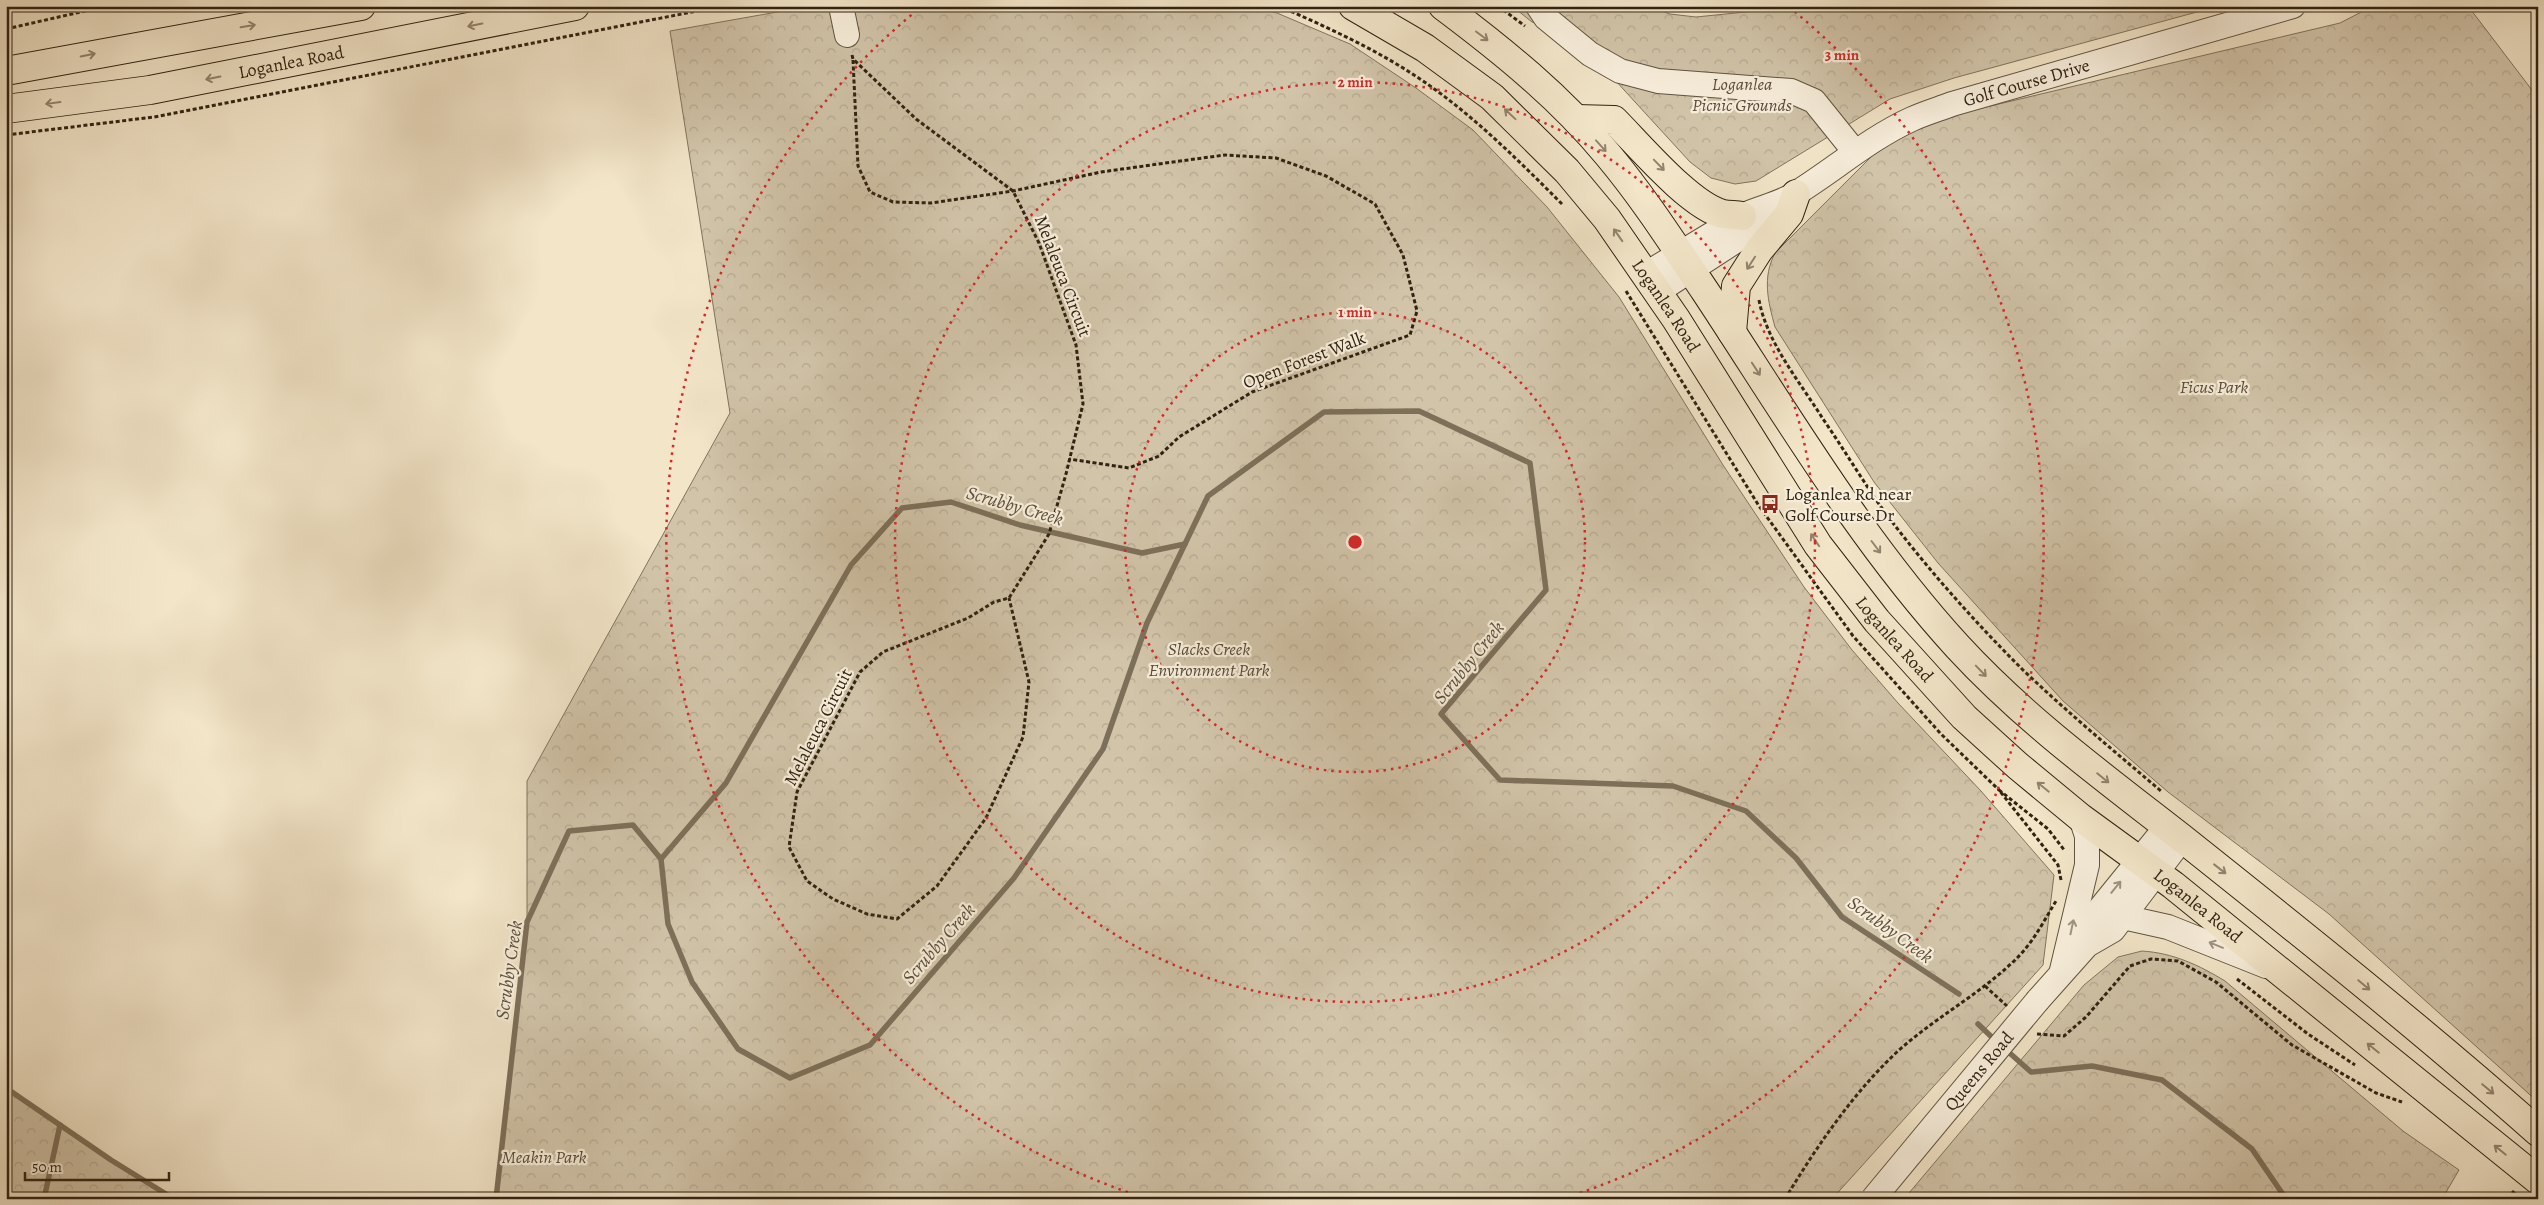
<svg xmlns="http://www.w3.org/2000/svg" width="2544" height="1205" viewBox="0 0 2544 1205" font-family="Alegreya,serif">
<defs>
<pattern id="forest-crowns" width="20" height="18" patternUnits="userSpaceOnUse" patternTransform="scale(1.25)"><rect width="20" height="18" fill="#d1c4a9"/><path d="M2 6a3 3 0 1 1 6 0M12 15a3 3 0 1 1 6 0" fill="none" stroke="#b4a891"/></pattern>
</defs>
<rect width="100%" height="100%" fill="#f2e5c8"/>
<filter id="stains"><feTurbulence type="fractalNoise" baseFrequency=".004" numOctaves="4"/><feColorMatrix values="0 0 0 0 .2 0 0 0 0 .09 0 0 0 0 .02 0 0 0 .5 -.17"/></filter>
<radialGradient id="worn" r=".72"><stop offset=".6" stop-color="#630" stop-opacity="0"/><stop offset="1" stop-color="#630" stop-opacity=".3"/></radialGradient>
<g fill="url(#forest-crowns)" stroke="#80745e">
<polygon points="811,6 1249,6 1277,13 1350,44 1416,88 1473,130 1547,207 1619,297 1723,465 1804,587 1852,650 1898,703 1981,791 2054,875 2043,965 1832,1199 855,1199 835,1193 833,1199 496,1199 527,922 527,781 730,413 670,31"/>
<polygon points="1512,6 1647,6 1670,14 1696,17 1805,6 2219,6 1954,78 1890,99 1756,181 1735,184 1711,178 1690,162 1603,67 1558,31 1532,22"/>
<path d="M2373 6H2468L2538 98V1102L2329 914 2168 792 2063 701 1938 563 1874 482 1775 327C1768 301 1762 278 1775 253L1887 141 1961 113 2340 23Z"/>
<path d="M2142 951C2173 953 2199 965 2225 981L2403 1131 2459 1170 2442 1199H1904L2084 985 2118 957Z"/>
<polygon points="6,1088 111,1160 174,1199 6,1199"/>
</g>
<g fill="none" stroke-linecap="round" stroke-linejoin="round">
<g stroke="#7d705a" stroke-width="5.5">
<polyline points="661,859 726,783 851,565 902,508 951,502 1020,525 1142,553 1185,544"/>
<polyline points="1978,1024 1997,1042"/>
<polyline points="2004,1048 2031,1072 2092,1066 2162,1080 2252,1149 2286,1199"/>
<polyline points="6,1088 111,1160 174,1199"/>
<polyline points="44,1199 60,1125"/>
<polyline points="496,1199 527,922 569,831 633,825 661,859 668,924 692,982 738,1049 790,1078 870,1045 1014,878 1103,749 1147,623 1208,496 1324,412 1419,411 1530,463 1546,590 1441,714 1500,780 1673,786 1746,811 1796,858 1842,917 1959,994"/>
</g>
<g stroke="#605440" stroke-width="26">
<g id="minor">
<polyline points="841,6 847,35"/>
<polyline points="1538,6 1546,18 1590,54 1620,71 1658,81 1791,91 1814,101 1855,152"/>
<path id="s1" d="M1646 274 1742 216C1760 207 1778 205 1795 194 1834 170 1870 138 1912 119 1925 113 1939 109 1952 104L2293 6"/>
<polyline points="1657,292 1760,225 1778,204"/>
<polyline points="2123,917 2168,927 2266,966"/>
<polyline points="2087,945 2094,916 2167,826"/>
<polyline points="2062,970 2087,865 2087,836 2081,818"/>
<polyline points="2038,1000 2087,945 2113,930 2182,839"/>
</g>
</g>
<g stroke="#302313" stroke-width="30">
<g id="major">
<path id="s2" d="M1353 6 1425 48 1492 97 1567 171 1607 219 1676 319 1818 545 1877 621 1964 717 2018 766 2081 818 2173 885 2538 1180"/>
<path d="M1443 6C1503 51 1560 97 1608 155 1644 198 1674 245 1705 291 1785 412 1860 540 1958 647 2027 722 2109 781 2188 843 2306 937 2425 1032 2538 1132"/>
<polyline points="6,71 361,6"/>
<path id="s3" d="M6 109 150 90 575 6"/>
<path d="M1576 119 1614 120C1639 145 1690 206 1723 214 1729 215 1736 215 1742 216"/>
<polyline points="1732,332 1736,286 1759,250 1789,214 1796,194"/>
</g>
</g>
<g stroke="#302313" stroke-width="3" stroke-dasharray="4 2.5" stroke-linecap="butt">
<path d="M1279 6C1324 26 1369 46 1411 73 1467 109 1515 157 1562 204"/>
<polyline points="1498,6 1525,26"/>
<polyline points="6,29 107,6"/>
<polyline points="852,55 853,59 916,119 1013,191 1039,243 1076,345 1083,404 1066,474 1049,534 1009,598 994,602 968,618 883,652 860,672 797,792 789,847 807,881 833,899 867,914 897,919 937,886 986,818 1023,737 1029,682 1009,598"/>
<polyline points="853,60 858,166 870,192 893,202 931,203 1013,191 1101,172 1173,162 1225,155 1276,158 1326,176 1375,204 1403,255 1417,311 1410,335 1252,392 1179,437 1159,456 1129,468 1069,459"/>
<polyline points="6,135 154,117 723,6"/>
<polyline points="1626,291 1759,506 1853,636 1941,734 1999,790"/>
<path d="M1759 300C1767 343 1800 382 1823 419 1843 448 1861 478 1881 507 1923 564 1972 619 2022 669 2067 712 2114 751 2161 791"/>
<polyline points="2061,880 2058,865 1999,790 2048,829 2065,851"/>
<polyline points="2237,979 2308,1034 2355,1065"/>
<polyline points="1985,986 2007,1006"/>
<polyline points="2037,1034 2064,1036 2086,1017 2130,966 2151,959 2178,961 2216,982 2292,1045 2376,1093 2402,1102"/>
<polyline points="2512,1191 2521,1199"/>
<path d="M1785 1199C1817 1146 1853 1093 1898 1051 1937 1016 1984 992 2020 955 2035 939 2045 919 2056 901"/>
</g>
<use href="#minor" stroke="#f7eedb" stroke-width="24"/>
<use href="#major" stroke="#f2e5c8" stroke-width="28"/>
<g stroke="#605440" stroke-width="26" stroke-linecap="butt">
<g id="minor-bridge">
<path id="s4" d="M1873 1199 2038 1000"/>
</g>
</g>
<use href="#minor-bridge" stroke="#f7eedb" stroke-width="24"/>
</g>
<defs><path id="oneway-shaft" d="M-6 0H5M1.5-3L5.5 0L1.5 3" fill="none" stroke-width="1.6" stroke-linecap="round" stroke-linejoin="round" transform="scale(1.25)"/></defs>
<g stroke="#91846e">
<use href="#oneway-shaft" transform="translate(475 25) rotate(168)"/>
<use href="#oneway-shaft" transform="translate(248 26) rotate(-10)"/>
<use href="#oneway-shaft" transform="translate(1482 36) rotate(37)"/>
<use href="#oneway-shaft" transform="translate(88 55) rotate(-11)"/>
<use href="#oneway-shaft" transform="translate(213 78) rotate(169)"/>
<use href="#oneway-shaft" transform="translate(53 103) rotate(172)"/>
<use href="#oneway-shaft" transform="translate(1510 114) rotate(-137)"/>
<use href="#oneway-shaft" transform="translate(1601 146) rotate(48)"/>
<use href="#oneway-shaft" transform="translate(1659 165) rotate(46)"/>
<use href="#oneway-shaft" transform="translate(1618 235) rotate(-125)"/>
<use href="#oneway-shaft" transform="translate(1751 263) rotate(123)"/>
<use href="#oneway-shaft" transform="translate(1756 369) rotate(57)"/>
<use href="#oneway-shaft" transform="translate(1815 540) rotate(-124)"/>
<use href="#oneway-shaft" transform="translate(1876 547) rotate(53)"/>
<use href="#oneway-shaft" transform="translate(1981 671) rotate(46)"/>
<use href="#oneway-shaft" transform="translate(2103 778) rotate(39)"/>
<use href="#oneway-shaft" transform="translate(2043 787) rotate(-141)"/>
<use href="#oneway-shaft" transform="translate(2220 869) rotate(38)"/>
<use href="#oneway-shaft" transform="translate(2364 985) rotate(40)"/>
<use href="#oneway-shaft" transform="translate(2373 1048) rotate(-141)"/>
<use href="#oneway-shaft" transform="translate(2488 1089) rotate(40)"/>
<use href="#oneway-shaft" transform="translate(2500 1150) rotate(-141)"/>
</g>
<g stroke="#9d9381">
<use href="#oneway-shaft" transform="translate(2116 887) rotate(-51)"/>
<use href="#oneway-shaft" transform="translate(2072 927) rotate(-78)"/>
<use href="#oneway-shaft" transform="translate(2216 945) rotate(-158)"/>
</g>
<g fill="none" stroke="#d62828" stroke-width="2.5" stroke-dasharray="2.5 5">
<circle cx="1355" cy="542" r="230"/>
<circle cx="1355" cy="542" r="460"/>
<path d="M1142 1197A689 689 0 0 1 921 7M1789 7A689 689 0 0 1 1568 1197"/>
</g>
<defs>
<g id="bus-bare" transform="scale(1.5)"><path d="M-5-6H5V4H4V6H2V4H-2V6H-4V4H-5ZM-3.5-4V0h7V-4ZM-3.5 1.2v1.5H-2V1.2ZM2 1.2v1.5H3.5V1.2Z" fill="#8f2418" stroke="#f7eedb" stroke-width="2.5" paint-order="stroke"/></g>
</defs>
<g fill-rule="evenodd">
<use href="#bus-bare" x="1770" y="504"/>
</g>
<g text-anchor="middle" stroke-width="4.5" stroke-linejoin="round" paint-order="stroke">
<g font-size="18" fill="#302313" stroke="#f7eedb">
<text dy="6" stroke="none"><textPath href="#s3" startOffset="289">Loganlea Road</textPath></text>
<text dy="6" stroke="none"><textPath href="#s1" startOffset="429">Golf Course Drive</textPath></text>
<text transform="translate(1063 276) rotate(69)" y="6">Melaleuca Circuit</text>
<text dy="6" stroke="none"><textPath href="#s2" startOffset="439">Loganlea Road</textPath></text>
<text transform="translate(1304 360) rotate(-21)" y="6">Open Forest Walk</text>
<text dy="6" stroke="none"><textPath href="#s2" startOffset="844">Loganlea Road</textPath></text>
<text transform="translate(818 727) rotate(-63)" y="6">Melaleuca Circuit</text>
<text dy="6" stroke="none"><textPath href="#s2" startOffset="1249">Loganlea Road</textPath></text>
<text dy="6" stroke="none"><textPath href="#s4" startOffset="166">Queens Road</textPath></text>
</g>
<g font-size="18" font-style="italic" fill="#584b38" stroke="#f7eedb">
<text x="1742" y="90">Loganlea<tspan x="1742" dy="21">Picnic Grounds</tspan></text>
<text x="2214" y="393">Ficus Park</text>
<text x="1209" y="655">Slacks Creek<tspan x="1209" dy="21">Environment Park</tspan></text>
<text x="544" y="1163">Meakin Park</text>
</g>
<g font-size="18" fill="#302313" stroke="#f7eedb" text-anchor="start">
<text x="1785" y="500">Loganlea Rd near<tspan x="1785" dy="21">Golf Course Dr</tspan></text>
</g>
<g font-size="19" font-style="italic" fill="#5d503d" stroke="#f7eedb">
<text transform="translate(1015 505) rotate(16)" y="7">Scrubby Creek</text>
<text transform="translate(1468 662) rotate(-51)" y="7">Scrubby Creek</text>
<text transform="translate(1891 929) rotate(36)" y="7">Scrubby Creek</text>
<text transform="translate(938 943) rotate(-49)" y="7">Scrubby Creek</text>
<text transform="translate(508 970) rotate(-82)" y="7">Scrubby Creek</text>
</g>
</g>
<circle cx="1355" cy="542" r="8" fill="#d62828" stroke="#f7eedb" stroke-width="2.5"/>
<g font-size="15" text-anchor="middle" font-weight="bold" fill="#d62828" stroke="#f7eedb" stroke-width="4.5" stroke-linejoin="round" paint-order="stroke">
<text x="1842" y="60">3 min</text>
<text x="1355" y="87">2 min</text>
<text x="1355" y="317">1 min</text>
</g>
<rect width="2544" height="1205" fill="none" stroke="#f2e5c8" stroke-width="25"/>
<rect x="8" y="8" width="2529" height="1190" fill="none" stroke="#302313" stroke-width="2.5"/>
<rect x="12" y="12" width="2519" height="1180" fill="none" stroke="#302313"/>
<path d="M25 1172v8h144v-8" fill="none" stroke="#302313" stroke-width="2.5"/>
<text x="32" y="1172" font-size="15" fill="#302313" stroke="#f7eedb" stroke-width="4" paint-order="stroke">50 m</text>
<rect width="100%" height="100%" filter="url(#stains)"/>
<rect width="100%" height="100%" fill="url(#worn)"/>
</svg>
